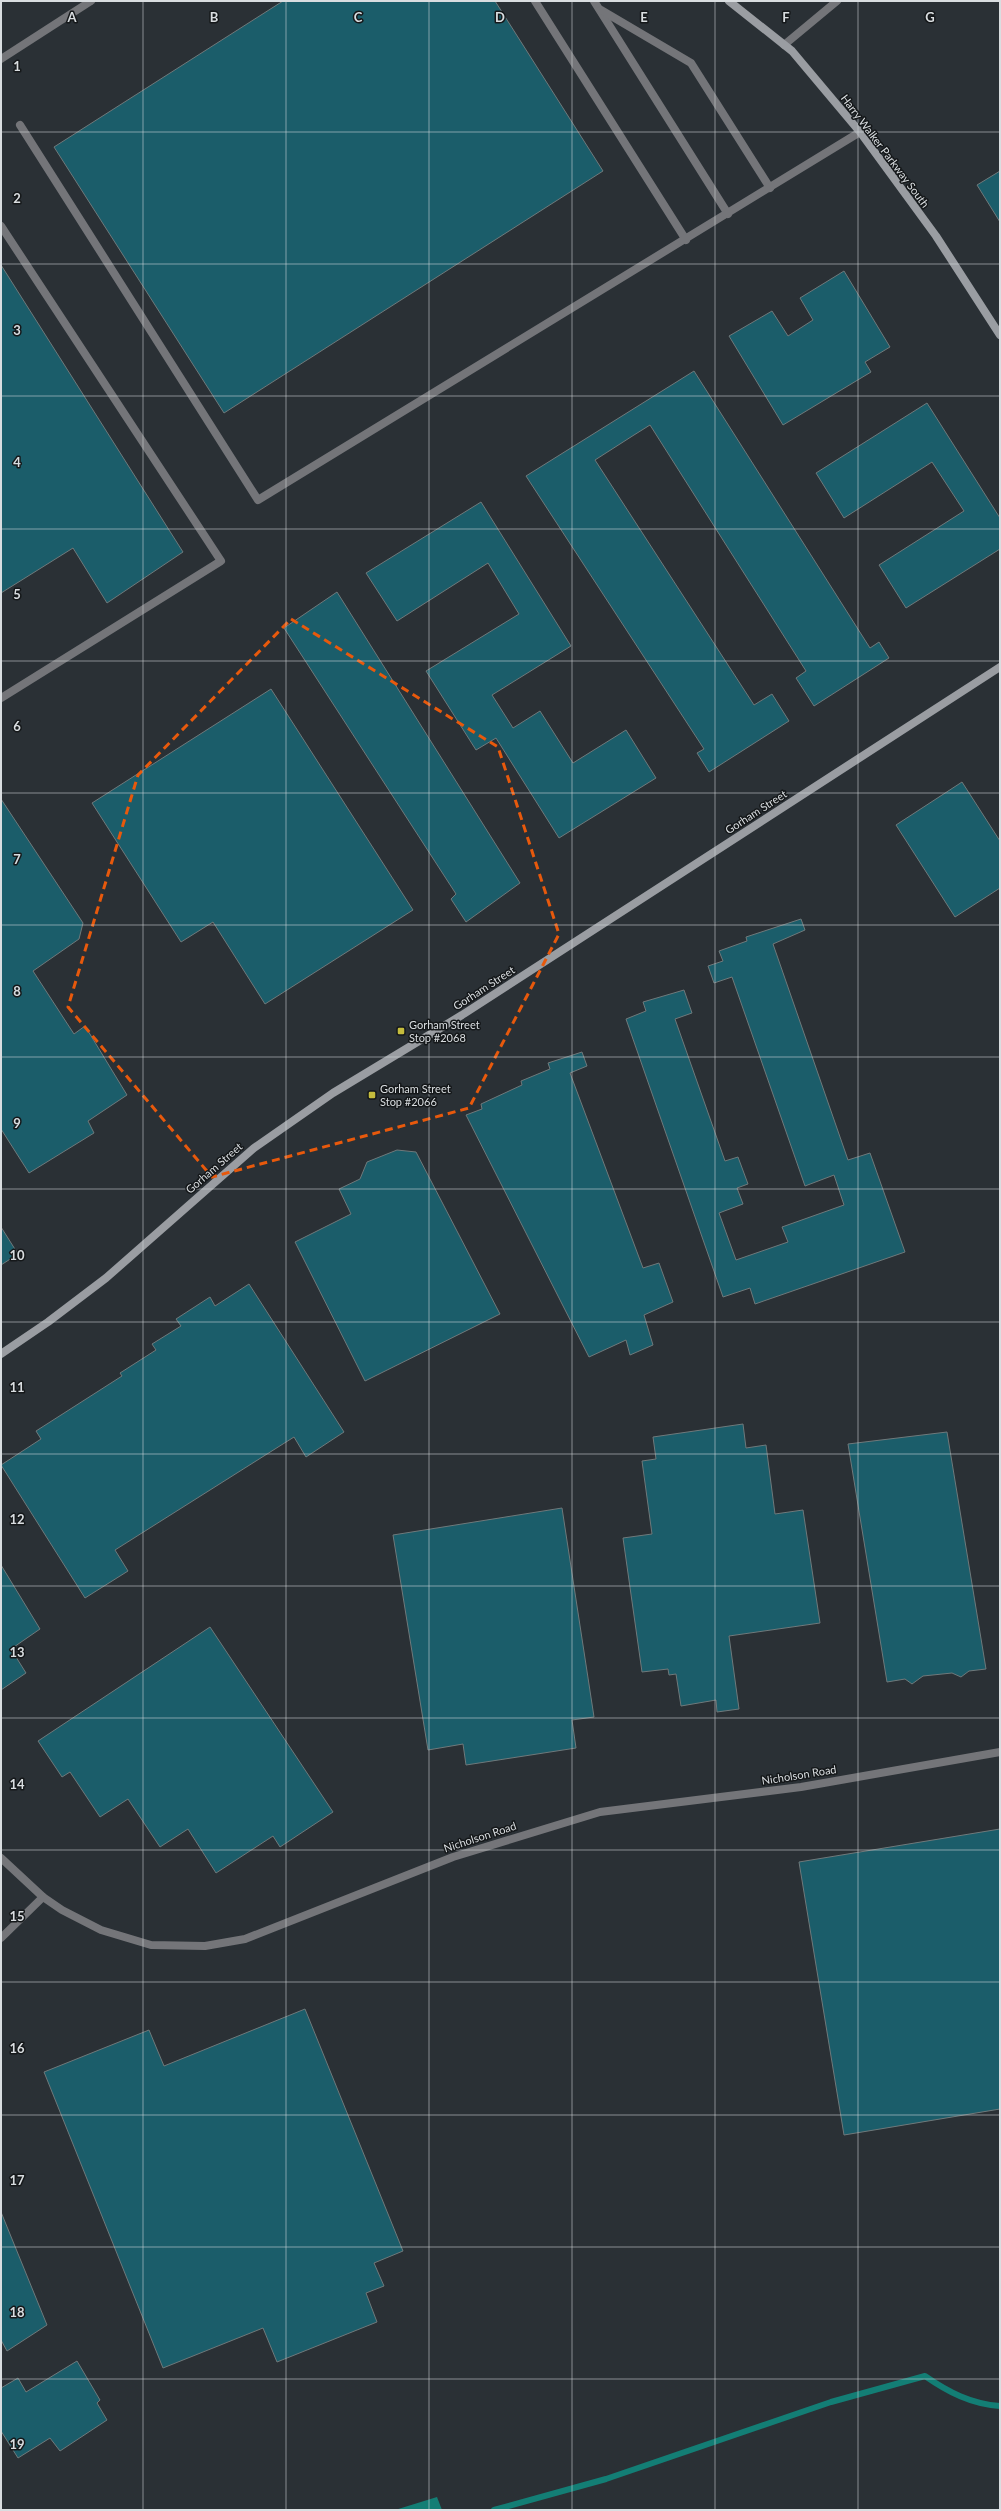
<svg xmlns="http://www.w3.org/2000/svg" width="1001" height="2511" viewBox="0 0 1001 2511" font-family="Lato,sans-serif">
<rect width="100%" height="100%" fill="#2a3035"/>
<polygon fill="#137e75" points="437,2497 442,2510 395,2510"/>
<g fill="none" stroke-linecap="round" stroke-linejoin="round">
<path stroke="#137e75" stroke-width="6" d="M494 2510 606 2479 831 2402 925 2376C948 2392 971 2404 1000 2406"/>
</g>
<g fill="#1b5d6a" stroke="#6f797b">
<polygon points="283,1 495,1 603,171 224,413 54,147"/>
<polygon points="1000,171 1000,222 977,185"/>
<polygon points="1,265 183,552 107,603 73,548 1,593"/>
<polygon points="844,271 890,347 865,362 871,372 783,425 729,336 772,311 788,336 813,320 800,298"/>
<polygon points="694,371 870,648 879,642 889,658 814,706 796,678 806,671 650,425 634,435 595,460 754,705 772,694 789,721 709,772 697,753 704,749 526,476"/>
<polygon points="927,403 1000,518 1000,549 906,608 879,565 964,511 932,462 844,518 816,473"/>
<polygon points="481,502 571,646 492,695 513,728 540,711 573,763 626,730 656,778 559,838 496,738 476,750 426,671 519,614 488,563 397,621 366,573"/>
<polygon points="337,592 520,883 466,922 451,899 456,894 284,628"/>
<polygon points="271,689 413,910 265,1004 213,922 181,942 92,803"/>
<polygon points="962,782 1000,841 1000,888 955,917 896,825"/>
<polygon points="1,799 83,923 79,939 33,971 74,1034 85,1026 127,1095 88,1121 94,1133 29,1173 1,1129"/>
<polygon points="801,919 805,930 773,944 848,1160 870,1153 905,1252 755,1304 750,1288 723,1297 626,1019 646,1011 643,1002 684,990 692,1013 675,1019 725,1161 738,1157 748,1184 737,1188 743,1204 719,1213 736,1260 788,1242 782,1227 844,1205 834,1175 805,1186 732,977 714,983 708,966 723,961 719,951 747,941 746,937"/>
<polygon points="582,1052 587,1066 570,1073 643,1268 659,1263 673,1302 644,1315 653,1345 630,1355 626,1340 589,1357 466,1115 482,1109 481,1104 522,1085 521,1081 550,1069 548,1063"/>
<polygon points="397,1150 416,1152 500,1314 365,1381 295,1242 351,1214 339,1189 360,1179 367,1162"/>
<polygon points="1,1227 18,1254 1,1265"/>
<polygon points="249,1284 344,1432 306,1457 294,1437 115,1550 128,1571 85,1598 1,1465 41,1439 36,1431 122,1376 120,1373 156,1350 152,1344 181,1326 176,1319 210,1297 215,1306"/>
<polygon points="743,1424 746,1448 766,1445 775,1514 803,1510 820,1623 729,1636 739,1709 717,1712 716,1700 681,1706 676,1674 669,1675 668,1669 642,1672 623,1538 652,1534 642,1461 656,1459 653,1437"/>
<polygon points="947,1432 986,1669 969,1671 961,1677 952,1673 923,1676 912,1684 905,1679 887,1682 848,1444"/>
<polygon points="562,1508 594,1717 572,1720 576,1748 466,1765 463,1744 428,1750 393,1535"/>
<polygon points="1,1565 40,1629 11,1649 26,1673 1,1690"/>
<polygon points="210,1627 333,1812 280,1847 273,1836 216,1873 188,1829 160,1847 128,1799 100,1817 70,1772 62,1777 38,1741"/>
<polygon points="1000,1829 1000,2109 844,2135 799,1862"/>
<polygon points="305,2009 403,2251 374,2263 384,2286 366,2293 377,2322 277,2362 263,2328 163,2368 44,2072 149,2030 164,2066"/>
<polygon points="1,2212 47,2325 7,2351 1,2340"/>
<polygon points="77,2361 100,2400 97,2403 107,2420 60,2451 50,2438 18,2458 1,2431 1,2388 18,2378 26,2392"/>
</g>
<g fill="none" stroke-linecap="round" stroke-linejoin="round">
<g stroke="#747579" stroke-width="8">
<polyline points="535,1 686,240"/>
<polyline points="594,1 728,214"/>
<polyline points="601,10 691,63 770,188"/>
<polyline points="784,45 837,1"/>
<polyline points="20,125 258,500 860,132"/>
<polyline points="1,226 221,561 1,698"/>
<polyline points="1,1938 43,1897"/>
</g>
<g stroke="#747579" stroke-width="8">
<polyline points="1,59 91,1"/>
<polyline points="1,1858 43,1897 62,1910 101,1930 151,1945 205,1946 245,1939 453,1857 600,1812 801,1787 1000,1752"/>
</g>
<g stroke="#9a9da2" stroke-width="8">
<polyline points="729,1 792,51 860,132 936,236 1000,335"/>
<polyline points="1,1354 48,1322 106,1278 254,1148 333,1093 462,1015 1000,667"/>
</g>
</g>
<path fill="none" stroke="#e8590c" stroke-width="3" stroke-dasharray="8 5" stroke-linejoin="round" d="M291 619 498 747 559 934 469 1108 212 1177 68 1007 138 775Z"/>
<path fill="none" stroke="#d9dde0" stroke-width="1" stroke-opacity="0.55" d="M143 1V2510M286 1V2510M429 1V2510M572 1V2510M715 1V2510M858 1V2510M1 132H1000M1 264H1000M1 396H1000M1 529H1000M1 661H1000M1 793H1000M1 925H1000M1 1057H1000M1 1189H1000M1 1322H1000M1 1454H1000M1 1586H1000M1 1718H1000M1 1850H1000M1 1982H1000M1 2115H1000M1 2247H1000M1 2379H1000"/>
<g fill="#c5bc3d" stroke="#15181a" stroke-width="1.5">
<rect x="397" y="1027" width="8" height="8" rx="2"/>
<rect x="368" y="1091" width="8" height="8" rx="2"/>
</g>
<g text-anchor="middle" stroke-width="3" stroke-linejoin="round" paint-order="stroke">
<g font-size="11" fill="#d9dde0" stroke="#15181a">
<text transform="translate(885 151) rotate(53)" y="4">Harry Walker Parkway South</text>
<text transform="translate(756 812) rotate(-33)" y="4">Gorham Street</text>
<text transform="translate(484 988) rotate(-33)" y="4">Gorham Street</text>
<text transform="translate(214 1168) rotate(-41)" y="4">Gorham Street</text>
<text transform="translate(799 1775) rotate(-9)" y="4">Nicholson Road</text>
<text transform="translate(480 1837) rotate(-18)" y="4">Nicholson Road</text>
</g>
<g font-size="11" fill="#d9dde0" stroke="#15181a" text-anchor="start">
<text x="409" y="1029">Gorham Street<tspan x="409" dy="13">Stop #2068</tspan></text>
<text x="380" y="1093">Gorham Street<tspan x="380" dy="13">Stop #2066</tspan></text>
</g>
</g>
<g font-size="13" text-anchor="middle" font-weight="bold" fill="#d9dde0" stroke="#15181a" stroke-width="3" stroke-linejoin="round" paint-order="stroke">
<text x="72" y="22">A</text>
<text x="214" y="22">B</text>
<text x="358" y="22">C</text>
<text x="500" y="22">D</text>
<text x="644" y="22">E</text>
<text x="786" y="22">F</text>
<text x="930" y="22">G</text>
<text x="17" y="71">1</text>
<text x="17" y="203">2</text>
<text x="17" y="335">3</text>
<text x="17" y="467">4</text>
<text x="17" y="599">5</text>
<text x="17" y="731">6</text>
<text x="17" y="864">7</text>
<text x="17" y="996">8</text>
<text x="17" y="1128">9</text>
<text x="17" y="1260">10</text>
<text x="17" y="1392">11</text>
<text x="17" y="1524">12</text>
<text x="17" y="1657">13</text>
<text x="17" y="1789">14</text>
<text x="17" y="1921">15</text>
<text x="17" y="2053">16</text>
<text x="17" y="2185">17</text>
<text x="17" y="2317">18</text>
<text x="17" y="2449">19</text>
</g>
<rect width="1001" height="2511" fill="none" stroke="#d9dde0" stroke-width="4"/>
</svg>
